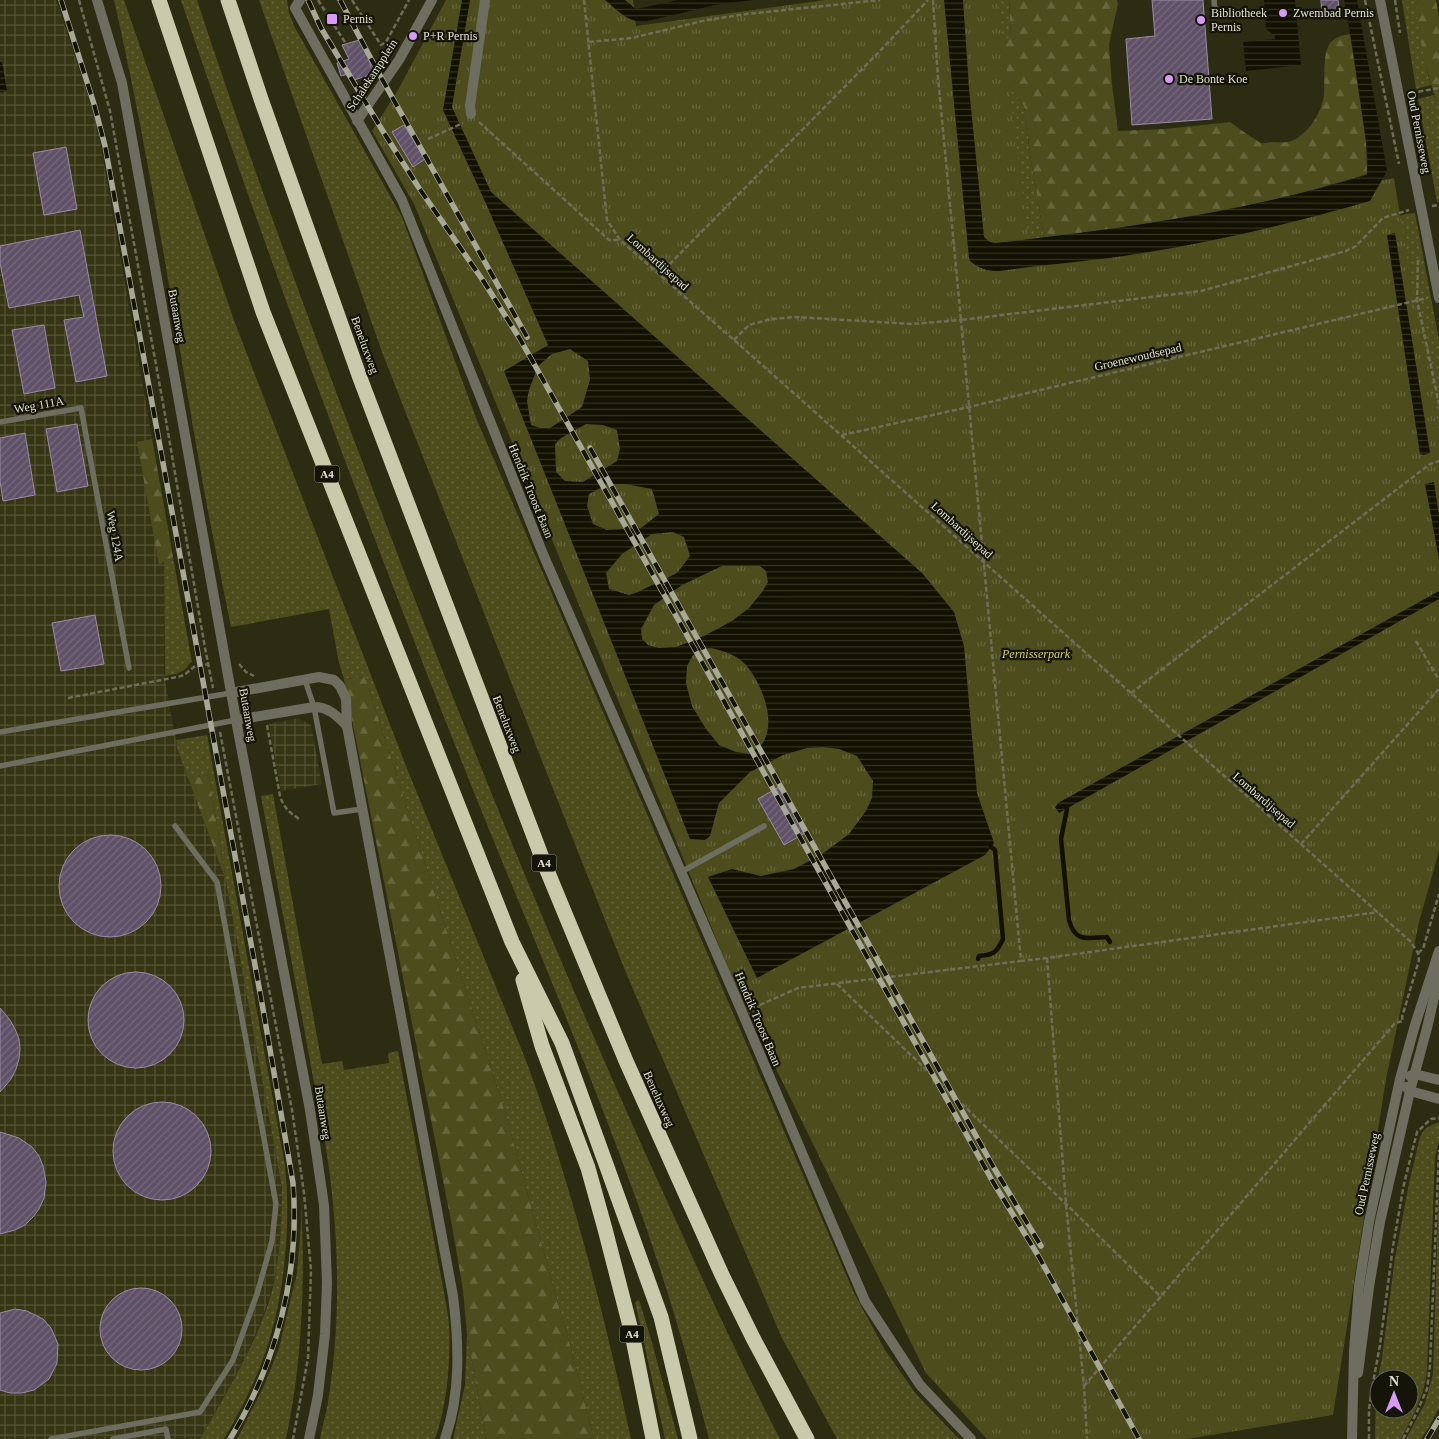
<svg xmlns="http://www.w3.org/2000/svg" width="1439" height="1439" viewBox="0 0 1439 1439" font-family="Georgia,serif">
<defs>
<pattern id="industrial-grid" width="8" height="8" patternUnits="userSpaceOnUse" patternTransform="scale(1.25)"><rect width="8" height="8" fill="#373614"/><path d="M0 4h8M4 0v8" fill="none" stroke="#545335"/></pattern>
<pattern id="grass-dots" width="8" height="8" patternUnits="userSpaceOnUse" patternTransform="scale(1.25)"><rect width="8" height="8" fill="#4d4c1c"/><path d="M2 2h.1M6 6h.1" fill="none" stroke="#66663c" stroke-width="1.8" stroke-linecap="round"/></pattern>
<pattern id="forest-firs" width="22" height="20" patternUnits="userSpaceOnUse" patternTransform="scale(1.25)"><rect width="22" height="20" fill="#4d4c1c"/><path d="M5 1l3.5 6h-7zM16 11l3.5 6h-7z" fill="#66663c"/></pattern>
<pattern id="park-tufts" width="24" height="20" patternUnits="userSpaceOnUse" patternTransform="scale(1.25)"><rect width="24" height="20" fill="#4d4c1c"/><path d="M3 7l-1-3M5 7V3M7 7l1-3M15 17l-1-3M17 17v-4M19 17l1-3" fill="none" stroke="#66663c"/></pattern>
<pattern id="water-rules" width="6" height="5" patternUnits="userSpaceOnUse" patternTransform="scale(1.25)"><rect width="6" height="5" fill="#121100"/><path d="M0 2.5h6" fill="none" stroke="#343324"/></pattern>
<pattern id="building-hatch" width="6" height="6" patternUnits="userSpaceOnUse" patternTransform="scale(1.25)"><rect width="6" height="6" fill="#605168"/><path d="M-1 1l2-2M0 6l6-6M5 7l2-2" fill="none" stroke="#766a7d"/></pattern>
</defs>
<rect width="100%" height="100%" fill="#2c2c12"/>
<g fill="url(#industrial-grid)">
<polygon points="0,0 56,0 88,95 98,130 173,557 164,562 164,673 169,704 178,751 226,881 282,1188 282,1211 278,1263 271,1293 261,1322 244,1360 200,1439 0,1439 0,92 7,91 2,62 0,62"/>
<polygon points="298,718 311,725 322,784 281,791 269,724"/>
</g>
<g fill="url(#grass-dots)" fill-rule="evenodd">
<path d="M114 0H124L235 323 406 766 527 1063C571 1185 604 1312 631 1439H594L568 1337 557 1300 506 1115 365 677 344 679 339 663 329 609 231 627C221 577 211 528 202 479 174 319 150 158 114 0Z"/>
<path d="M181 0H197C262 198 336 393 410 587 484 779 562 969 647 1157 690 1251 732 1347 780 1439H709C688 1357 664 1276 635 1196 586 1061 529 928 475 795 370 533 271 268 181 0Z"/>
<polygon points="259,0 287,0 289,13 294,26 402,217 476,418 854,1293 885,1350 916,1394 959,1439 837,1439 781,1336 624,968 531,733 382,352"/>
<polygon points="963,0 1009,0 1011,37 997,70 1024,106 1030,154 1044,238 1023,240"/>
<polygon points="1402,0 1416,0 1427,71 1431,85 1416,89"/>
<polygon points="1434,95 1439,108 1439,202 1437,202 1418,99"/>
<polygon points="1415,213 1439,340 1439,516 1385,221 1406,214"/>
<path d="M173 557 192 662 190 663C185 673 175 674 165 676L164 562Z"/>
<path d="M207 735 285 1166C291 1221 285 1289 269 1341 259 1375 242 1408 224 1439H200C225 1395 259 1340 272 1291 280 1258 282 1223 282 1188L226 881 209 775 188 778 178 751 176 740Z"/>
<path d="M273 794 322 1064 342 1061 344 1070 389 1063 388 1053 398 1051 443 1287C445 1299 448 1312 449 1325 451 1360 447 1406 435 1439H320C322 1427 326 1414 328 1402 342 1316 339 1228 325 1142L261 796Z"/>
<path d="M1439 1122V1141L1435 1157 1427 1370C1424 1398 1413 1415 1401 1439H1375L1376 1387 1382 1358 1395 1258 1409 1183 1420 1137C1424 1128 1430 1125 1439 1122ZM1379 1379H1409V1409H1379Z"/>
<polygon points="1439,1177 1439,1408 1429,1427 1421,1439 1406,1439 1425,1403 1433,1374"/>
<path d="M301 1198C305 1279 303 1359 286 1439H237L263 1388 279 1348 297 1273 301 1225Z"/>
<polygon points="639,1300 651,1339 678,1439 665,1439 635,1302"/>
<polygon points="467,1334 486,1439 453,1439 465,1385"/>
</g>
<g fill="url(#forest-firs)">
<path d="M1009 0H1117L1118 4 1109 44 1112 85 1118 131 1165 129 1230 122C1236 126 1257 142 1262 143 1265 144 1270 142 1273 142 1278 142 1283 143 1288 142 1307 137 1321 114 1324 96 1325 81 1322 55 1330 43 1335 37 1343 35 1350 34L1366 141 1367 174C1306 193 1242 208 1179 219 1134 226 1089 232 1044 238L1030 154 1024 106 997 70 995 41 1011 37Z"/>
<path d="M1416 0H1436L1439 18V108C1426 74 1418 36 1416 0Z"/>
<polygon points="152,439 173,557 159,565 137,442"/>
<polygon points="365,677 506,1115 557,1300 568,1337 594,1439 486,1439 467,1334 463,1290 452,1226 344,679"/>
<polygon points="209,775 226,881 188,778"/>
</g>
<polygon fill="url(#park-tufts)" points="446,0 633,0 636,26 825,0 998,0 1030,250 1394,178 1412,288 1439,433 1439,851 1419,922 1386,1079 1333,1415 1187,1439 987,1439 926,1373 739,994 414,204 372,131 398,90"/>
<g fill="url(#water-rules)" fill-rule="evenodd">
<path d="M462 0H470L452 107 491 192 922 573 954 612 964 646 977 793 994 843 985 855 757 978 708 877 732 869 761 876 794 869 821 855 849 834 866 811 872 798 873 781 857 756 839 749 823 747 807 748 783 755 750 772 719 803 710 836 705 840 690 839 504 371 548 345 483 197 443 110ZM570 349 588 361 590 380 582 407 550 428H540L531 425 527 401 529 390 538 366 552 354ZM586 424 603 425 617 430 620 449 617 461 583 482 565 481 556 472 555 444 561 438ZM608 484H625L652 489 659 514 641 528 607 530 593 524 587 506 589 494ZM673 532 684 537 690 556 677 573 638 592 629 595 609 589 606 573 622 554 652 534ZM722 566H760L766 571 768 582 762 592 749 608 732 621 704 636 676 647 659 648 648 645 642 639 641 629 654 605 682 585ZM711 648C724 651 737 655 746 665 761 683 776 718 764 741 762 746 754 750 749 754L736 752 719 745 706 729 692 706 686 683 687 666 693 655 702 649Z"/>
<path d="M605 0H625L636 9 678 0H754L720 4 643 22C628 22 616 9 605 0Z"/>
<path d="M944 0H963L969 88 984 237 990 242 995 243C1121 229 1246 212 1367 175 1369 152 1364 129 1361 106 1356 70 1351 35 1344 0H1357L1387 171 1370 201C1296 222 1220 241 1143 253 1096 261 1047 264 999 271 987 271 980 269 970 261L969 258Z"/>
<polygon points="1264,0 1295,0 1301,65 1246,71 1243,42 1275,39 1275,36 1266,29"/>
<polygon points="0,62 2,62 7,91 0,92"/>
<polygon points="1395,233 1430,453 1424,455 1420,454 1387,235"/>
<polygon points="1434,482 1439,516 1439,559 1425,484"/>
<polygon points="1439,591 1439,599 1059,813 1055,807 1058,803"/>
</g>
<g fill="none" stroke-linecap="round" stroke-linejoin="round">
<g stroke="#121100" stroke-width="4.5">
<path d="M1067 809 1061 839 1069 920C1075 943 1087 938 1107 937L1110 942"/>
<path d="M978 959 979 956C994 955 997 952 1003 939L995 850 991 847"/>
</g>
</g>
<g fill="url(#building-hatch)" stroke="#9c8ba5">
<polygon points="1152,0 1203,0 1212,119 1132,125 1126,39 1155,36"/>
<polygon points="1321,0 1338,0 1340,16 1322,18"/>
<polygon points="363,39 373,74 354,80 351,73 341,76 337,63 349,59 342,45"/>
<polygon points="404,125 425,159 413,167 392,132"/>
<polygon points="66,147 77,209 44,215 33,153"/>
<polygon points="80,230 107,376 76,382 64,320 84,317 79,295 9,308 0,263 0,246"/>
<polygon points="44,325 55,388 24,394 12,330"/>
<polygon points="77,424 88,486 57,492 46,429"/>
<polygon points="25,433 35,495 3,501 0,481 0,438"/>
<polygon points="95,615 104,664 61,671 52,623"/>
<polygon points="779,787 805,833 784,845 758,799"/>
<circle cx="110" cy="886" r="51"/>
<circle cx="136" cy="1020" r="48"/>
<polygon points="0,1008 10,1020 15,1029 19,1039 20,1049 19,1059 16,1069 11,1079 0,1092"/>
<circle cx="162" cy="1151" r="49"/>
<polygon points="0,1132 19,1138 32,1147 39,1156 43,1166 46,1182 44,1198 39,1209 33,1217 25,1225 15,1230 0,1234"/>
<circle cx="141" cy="1329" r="41"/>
<polygon points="15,1309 27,1311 43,1319 51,1328 58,1344 57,1363 49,1379 34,1390 22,1393 10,1393 0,1390 0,1313"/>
</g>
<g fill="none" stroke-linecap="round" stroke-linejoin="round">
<g stroke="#6e6e58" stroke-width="2.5" stroke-dasharray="5 2.5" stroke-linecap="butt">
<polyline points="79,0 110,111 164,409 205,648 213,688"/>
<polyline points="318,0 350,50"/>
<polyline points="352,0 381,45 386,42 409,0"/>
<polyline points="584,0 607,220 620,240 734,340 1411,942 1418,953 1419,960 1402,1017 1403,1021"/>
<polyline points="933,0 938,78 961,320 1201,291 1346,251 1356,246 1383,218 1409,210"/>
<polyline points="1365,0 1399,164"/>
<polyline points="1395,0 1400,33"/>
<polyline points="589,42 632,38 707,20 747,14 880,0"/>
<polyline points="1411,93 1439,88"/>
<polyline points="479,122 609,240 620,240"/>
<polyline points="428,139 463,123"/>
<polyline points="1432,206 1439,205"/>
<polyline points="1418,260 1417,300 1439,404"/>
<polyline points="659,275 879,52 928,0"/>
<polyline points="734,340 749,325 771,319 795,317 912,324 961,320 1021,961 1047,958 1378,912"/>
<polyline points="842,435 969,407 1427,298"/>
<polyline points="1416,641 1439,680"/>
<polyline points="239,664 246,672 254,676"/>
<polyline points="1131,693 1430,464 1439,461"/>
<polyline points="68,698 177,677 184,675 194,667 209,664"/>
<path d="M267 725 280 796C284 808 289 812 299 819"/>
<polyline points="220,732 292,1110 304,1193 311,1270 308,1358 293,1439"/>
<polyline points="1301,844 1439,689"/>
<polyline points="1418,953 1423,949 1439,894"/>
<polyline points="1047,958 1066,1204 1084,1386 1087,1439"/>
<polyline points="837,984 1066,1204 1161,1297"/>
<polyline points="753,1008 798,988 1021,961"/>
<polyline points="1084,1386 1395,1023 1403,1021"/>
<polyline points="1369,1439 1369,1409 1372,1388 1380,1345 1393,1246 1404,1184 1417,1132 1431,1119 1439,1118"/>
<polyline points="1403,1439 1416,1414 1427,1389 1430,1365 1439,1150"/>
</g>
<g stroke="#6d6d60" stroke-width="5.5">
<polyline points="1214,0 1215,12"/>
<polyline points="0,422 81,408 129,668"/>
<polyline points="305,680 314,707 334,813 362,809"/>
<polyline points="0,732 231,693"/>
<polyline points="0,766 236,720"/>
<polyline points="681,872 764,826"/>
<polyline points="51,1439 200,1412 233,1360 257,1294 272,1241 276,1204 217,882 175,826"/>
<polyline points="113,1439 166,1429 168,1439"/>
</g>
<g stroke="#6d6d60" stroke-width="10">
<polyline points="97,0 122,83 236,720 310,1110 324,1205 327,1283 325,1334 318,1395 309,1439"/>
<polyline points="300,0 295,8 402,200 543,554 742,1012 865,1301 920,1385 971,1439"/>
<polyline points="471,114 470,106 485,0"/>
<polyline points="357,121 399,60 432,0"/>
<path d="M231 693 319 677 334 680 340 686 346 699 347 726 453 1296C459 1344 461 1393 445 1439"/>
<path d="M236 720 314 707C329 707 337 716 347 726"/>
</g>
<g stroke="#6d6d60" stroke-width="10">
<polyline points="1380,0 1439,298"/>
<polyline points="1410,1076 1414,1074 1439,1080"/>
<polyline points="1406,1087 1410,1091 1439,1099"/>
<polyline points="1358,1373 1369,1287 1380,1222 1410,1091 1427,1028 1436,989 1438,969"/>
<polyline points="1352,1439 1354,1351 1359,1286 1369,1222 1400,1079 1415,1025 1439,951"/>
</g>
<g stroke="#c9caab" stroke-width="15">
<polyline points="159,0 263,312 512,942 562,1043 607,1167 661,1317 690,1439"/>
<polyline points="228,0 261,99 360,378 544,863 626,1061 722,1275 753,1338 807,1439"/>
<polyline points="523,980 542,1046 588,1168 605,1229 632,1334 653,1439"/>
</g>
<g stroke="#a7a895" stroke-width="5.5">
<g id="rail">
<path d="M61 0 94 104 105 146 263 1009 293 1183C300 1273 277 1362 230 1439"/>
<polyline points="308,0 321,28 384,133 419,188 484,282 520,339 693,646 993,1182 1039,1257 1139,1439"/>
<polyline points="340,0 378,72 527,337"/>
<polyline points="590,448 753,737 994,1168 1041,1246"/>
<polyline points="1427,1439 1439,1419"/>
</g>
</g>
<use href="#rail" stroke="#141408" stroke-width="4" stroke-dasharray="11" stroke-linecap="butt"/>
</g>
<g fill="#d89af8" stroke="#141408" stroke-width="2">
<circle cx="1283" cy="13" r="5"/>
<rect x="326" y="13" width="12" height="12" rx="2.5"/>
<circle cx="1201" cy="20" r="5"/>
<circle cx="413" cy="36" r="5"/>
<circle cx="1169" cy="79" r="5"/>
</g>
<g text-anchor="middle" stroke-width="4.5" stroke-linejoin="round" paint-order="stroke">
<g fill="#141408" stroke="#a3a495" stroke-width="1">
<rect x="314.5" y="465.5" width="25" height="17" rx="4"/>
<rect x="531.5" y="854.5" width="25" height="17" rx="4"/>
<rect x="619.5" y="1325.5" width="25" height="17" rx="4"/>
</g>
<g font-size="11" font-weight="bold" fill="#e0e1d1">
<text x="327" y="478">A4</text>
<text x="544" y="867">A4</text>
<text x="632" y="1338">A4</text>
</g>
<g font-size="12" fill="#e0e1d1" stroke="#141408" text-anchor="start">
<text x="1211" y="17">Bibliotheek<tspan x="1211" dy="14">Pernis</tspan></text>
<text x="1293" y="17">Zwembad Pernis</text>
<text x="343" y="23">Pernis</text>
<text x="423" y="40">P+R Pernis</text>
<text x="1179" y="83">De Bonte Koe</text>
</g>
<g font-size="12" fill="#e0e1d1" stroke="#141408">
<text transform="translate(372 75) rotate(-57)" y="4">Schalekampplein</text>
<text transform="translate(1419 132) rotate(79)" y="4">Oud Pernisseweg</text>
<text transform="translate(658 262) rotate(42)" y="4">Lombardijsepad</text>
<text transform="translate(177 316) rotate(80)" y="4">Butaanweg</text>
<text transform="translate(365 345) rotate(70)" y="4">Beneluxweg</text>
<text transform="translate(1138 357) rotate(-13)" y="4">Groenewoudsepad</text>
<text transform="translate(39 405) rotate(-10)" y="4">Weg 111A</text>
<text transform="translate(531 491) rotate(68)" y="4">Hendrik Troost Baan</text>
<text transform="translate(962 530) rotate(42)" y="4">Lombardijsepad</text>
<text transform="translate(115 536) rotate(80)" y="4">Weg 124A</text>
<text transform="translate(248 715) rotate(80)" y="4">Butaanweg</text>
<text transform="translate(507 724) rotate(69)" y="4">Beneluxweg</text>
<text transform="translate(1264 800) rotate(41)" y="4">Lombardijsepad</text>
<text transform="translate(758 1019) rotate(67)" y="4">Hendrik Troost Baan</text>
<text transform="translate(659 1099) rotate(66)" y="4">Beneluxweg</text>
<text transform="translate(323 1113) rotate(81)" y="4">Butaanweg</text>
<text transform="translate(1367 1174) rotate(-78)" y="4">Oud Pernisseweg</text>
</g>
<g font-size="12" font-style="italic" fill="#d2cf5d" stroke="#141408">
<text x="1036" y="658">Pernisserpark</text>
</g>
</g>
<g transform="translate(1394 1394)"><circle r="24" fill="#141408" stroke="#666658"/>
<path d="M0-4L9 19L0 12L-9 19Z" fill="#d89af8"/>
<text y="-8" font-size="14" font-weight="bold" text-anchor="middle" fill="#e0e1d1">N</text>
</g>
</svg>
